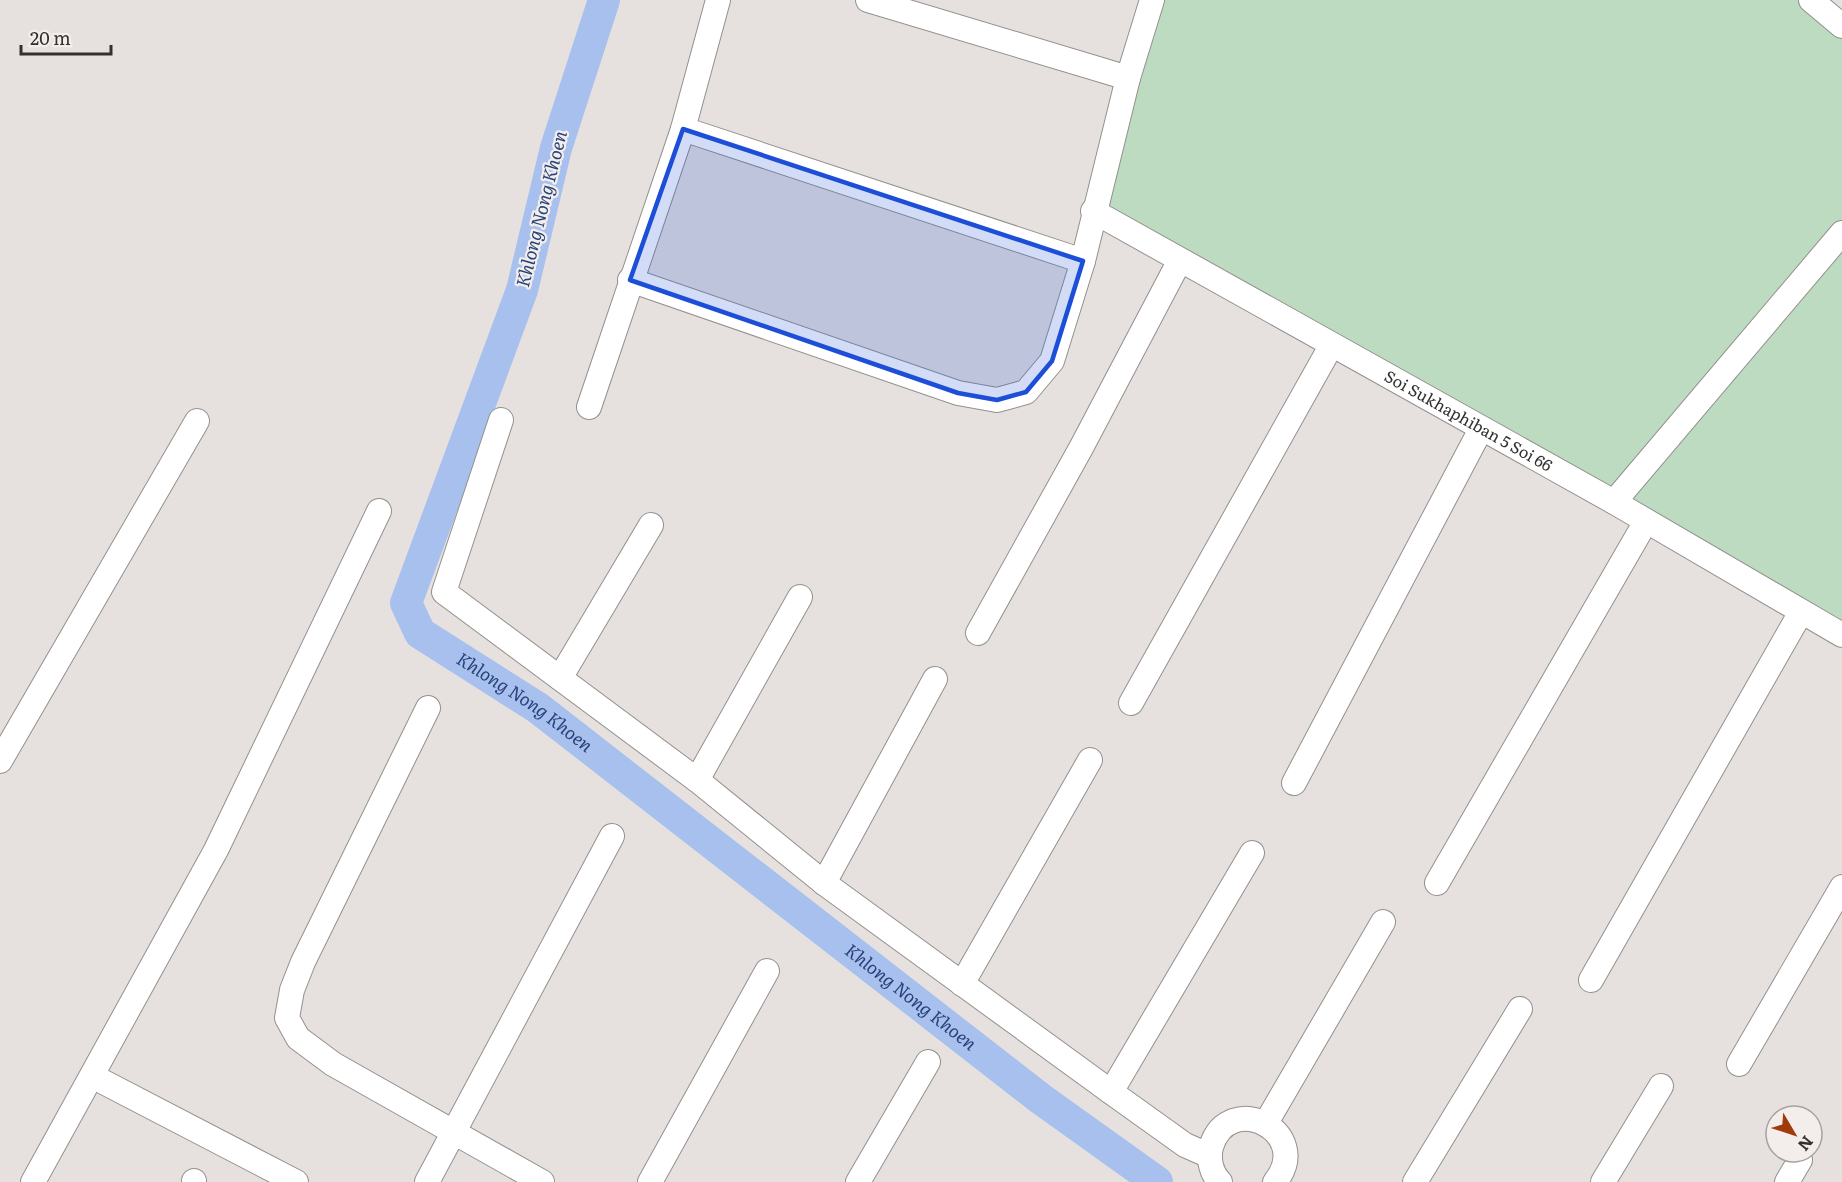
<svg xmlns="http://www.w3.org/2000/svg" width="1842" height="1182" viewBox="0 0 1842 1182" font-family="Literata,serif">
<rect width="100%" height="100%" fill="#e6e1de"/>
<polygon fill="#bddbc0" points="1162,0 1818,0 1842,21 1842,632 1098,205"/>
<g fill="none" stroke-linecap="round" stroke-linejoin="round">
<path stroke="#a8c0ee" stroke-width="32" id="s1" d="M604 0 556 148 522 290 406 603 420 633 538 708 1041 1099 1157 1182"/>
<g stroke="#94908d" stroke-width="26">
<g id="minor">
<polyline points="868,0 1128,78"/>
<polyline points="1811,0 1842,26"/>
<polyline points="683,129 1083,261"/>
<path id="s2" d="M1093 211 1614 502 1842 635"/>
<polyline points="630,280 958,393 997,400 1026,392 1052,361 1083,261 1128,78 1152,0"/>
<polyline points="589,407 683,129 718,0"/>
<polyline points="501,420 444,592 697,780 824,883 1111,1092 1185,1145 1210,1156"/>
<polyline points="1614,502 1842,233"/>
<polyline points="978,633 1081,448 1180,260"/>
<polyline points="560,678 651,525"/>
<polyline points="1131,703 1331,346"/>
<polyline points="428,708 303,962 292,990 287,1018 298,1038 333,1064 542,1182"/>
<polyline points="0,761 197,421"/>
<polyline points="697,780 800,597"/>
<polyline points="1294,783 1481,429"/>
<polyline points="824,883 935,679"/>
<polyline points="1437,883 1645,523"/>
<polyline points="1591,980 1801,612"/>
<polyline points="962,984 1090,760"/>
<polyline points="1739,1064 1842,887"/>
<polyline points="92,1076 296,1182"/>
<polyline points="1111,1092 1252,853"/>
<polyline points="1266,1123 1383,922"/>
<polyline points="33,1182 216,850 379,511"/>
<polyline points="194,1182 194,1181"/>
<polyline points="427,1182 612,836"/>
<polyline points="650,1182 767,971"/>
<polyline points="858,1182 928,1062"/>
<path d="M1220 1182C1211 1173 1208 1159 1211 1147 1229 1088 1315 1133 1275 1182"/>
<polyline points="1415,1182 1520,1009"/>
<polyline points="1603,1182 1661,1086"/>
<polyline points="1787,1182 1800,1160"/>
</g>
</g>
<use href="#minor" stroke="#fff" stroke-width="24"/>
</g>
<path fill="#1d4ed8" fill-opacity="0.2" stroke="#1d4ed8" stroke-width="4.5" stroke-linejoin="round" d="M683 129 1083 261 1052 361 1026 392 997 400 958 393 630 280Z"/>
<g text-anchor="middle" stroke-width="4.5" stroke-linejoin="round" paint-order="stroke">
<g font-size="16" fill="#333130" stroke="#f3eeeb">
<text dy="6" stroke="none"><textPath href="#s2" startOffset="430">Soi Sukhaphiban 5 Soi 66</textPath></text>
</g>
<g font-size="18" font-style="italic" fill="#27427a" stroke="#f3eeeb">
<text transform="translate(542 209) rotate(-76)" y="6">Khlong Nong Khoen</text>
<text dy="6" stroke="none"><textPath href="#s1" startOffset="794">Khlong Nong Khoen</textPath></text>
<text dy="6" stroke="none"><textPath href="#s1" startOffset="1280">Khlong Nong Khoen</textPath></text>
</g>
</g>
<g transform="translate(1794 1134) rotate(129)"><circle r="28" fill="#f3eeeb" stroke="#a6a2a0" stroke-width="1.5"/>
<path d="M0-4.5L10 22L0 15L-10 22Z" fill="#a03c0b"/>
<text y="-9" font-size="16" font-weight="bold" text-anchor="middle" fill="#333130">N</text>
</g>
<path d="M21 45v9h90v-9" fill="none" stroke="#333130" stroke-width="3"/>
<text x="30" y="45" font-size="18" fill="#333130" stroke="#f3eeeb" stroke-width="4.5" paint-order="stroke">20 m</text>
</svg>
